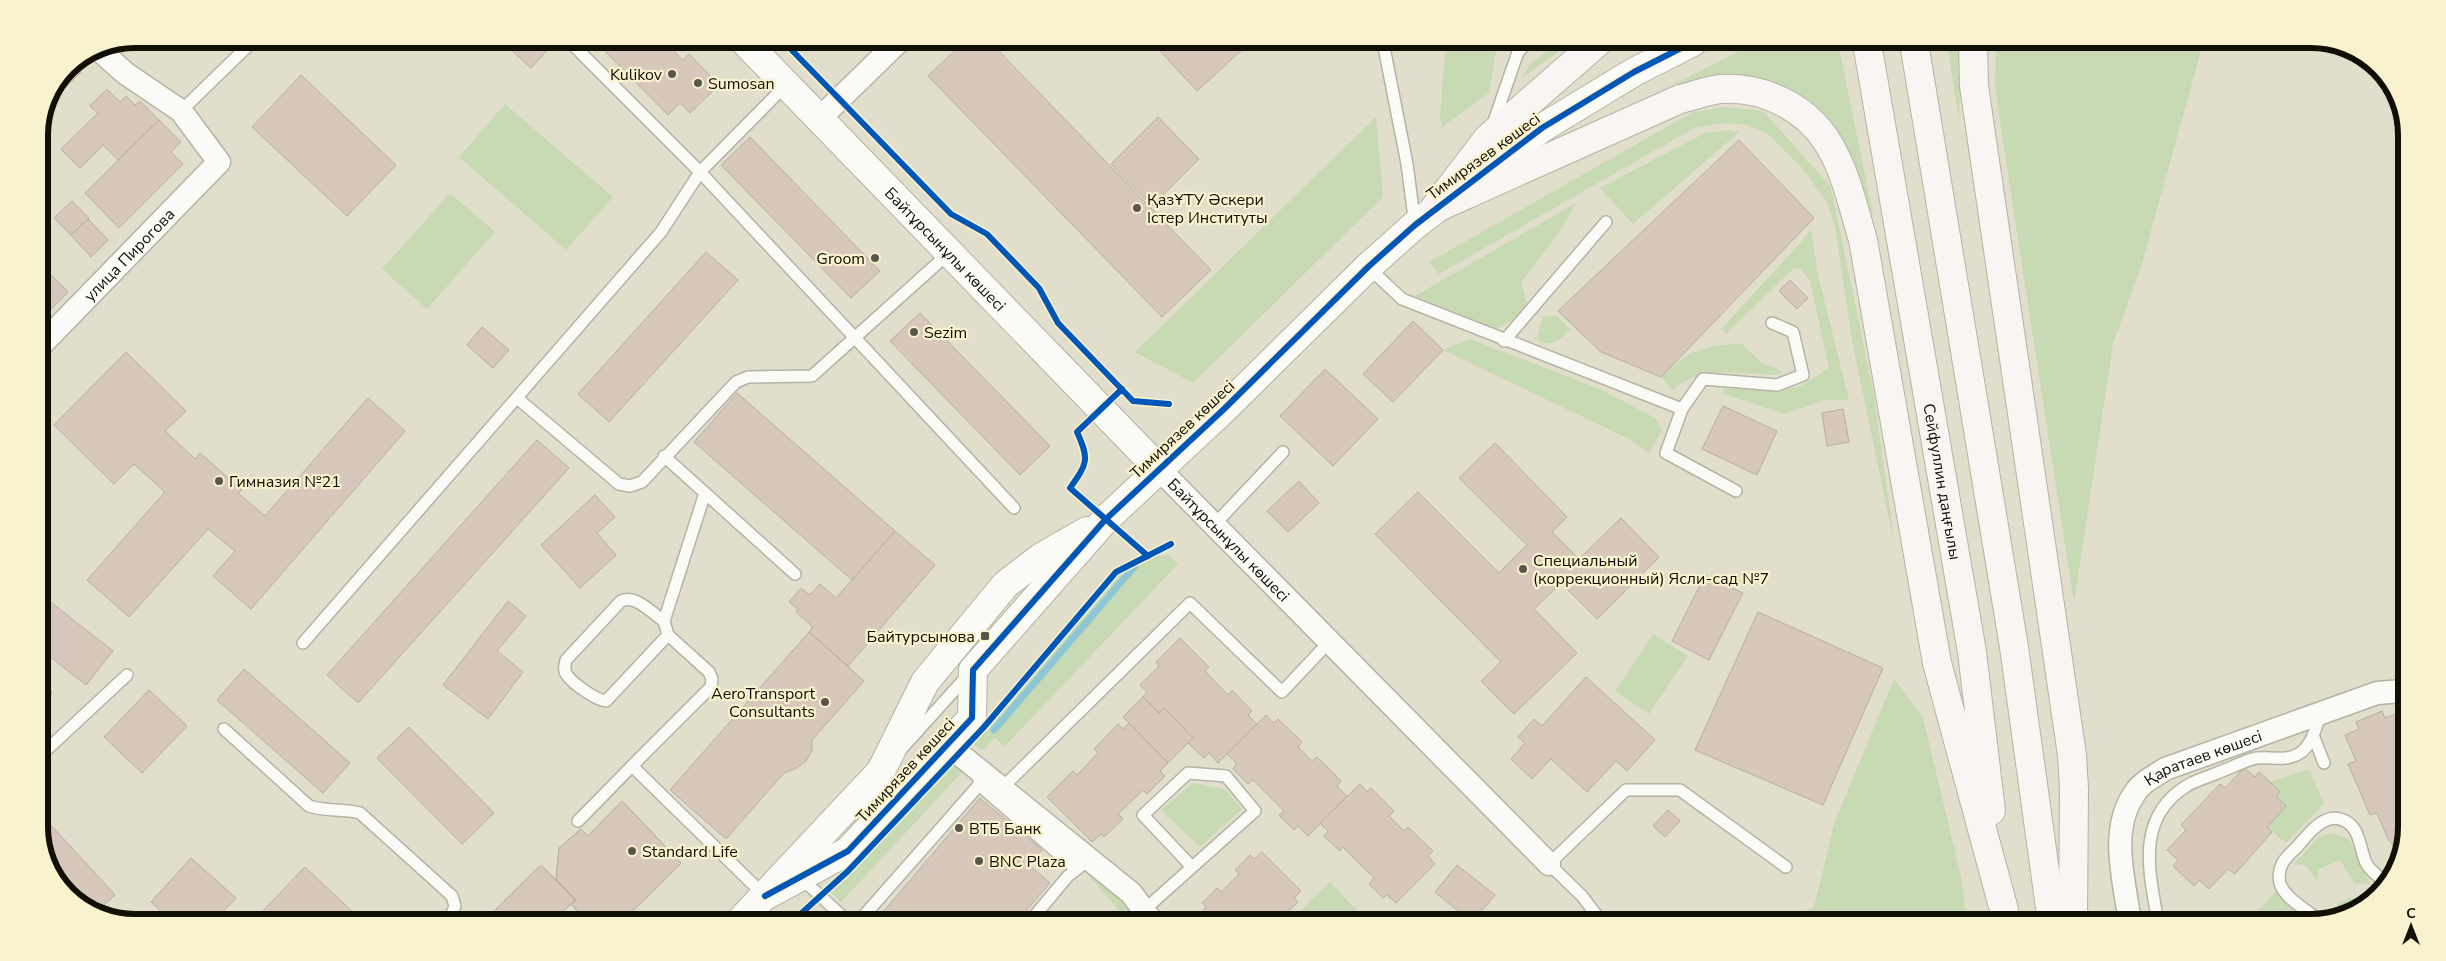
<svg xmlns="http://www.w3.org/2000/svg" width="2446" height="961" viewBox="0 0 2446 961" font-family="'Nunito Sans',sans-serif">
<rect width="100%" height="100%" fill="#e1decb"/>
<g fill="#c7dab4">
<polygon points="1446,42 1499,42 1497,45 1489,93 1442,127 1440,116"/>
<polygon points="1559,42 1572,42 1521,79 1530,64"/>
<path d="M1755 43H1838L1874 219C1852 162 1833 100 1767 81 1753 77 1737 75 1722 77 1708 79 1692 87 1679 92L1673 85Z"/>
<polygon points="1947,43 1962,43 1959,120"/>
<polygon points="1996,43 2203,44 2141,267 2113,344 2074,603 2002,135 1995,85"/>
<polygon points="505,104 613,197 566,250 459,157"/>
<polygon points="1725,107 1763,111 1831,187 1873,390 1895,547 1853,346 1835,227 1827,202 1801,167 1768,134 1747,125 1723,123 1694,128 1439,274 1429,262 1693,112"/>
<polygon points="1376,117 1383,197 1193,383 1135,352"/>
<polygon points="1729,130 1739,132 1633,224 1600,188 1705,133"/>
<polygon points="450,193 495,232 427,309 382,269"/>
<polygon points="1576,203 1561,230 1521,283 1527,303 1512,320 1496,329 1415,296"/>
<polygon points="1811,229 1818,275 1849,400 1826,400 1784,414 1720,393 1724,389 1797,388 1829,368 1810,281 1801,269 1794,268 1727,333 1721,329 1802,241"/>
<path d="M1543 316H1557L1570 329C1560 340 1555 346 1539 342L1537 338Z"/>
<polygon points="1470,339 1602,390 1655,418 1662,430 1649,453 1627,438 1443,350"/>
<path d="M1742 344 1762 363 1778 369 1782 373 1775 375C1742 374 1698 365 1673 390L1661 377C1687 350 1705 345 1742 344Z"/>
<polygon points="1168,555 1178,564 1004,747 995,737 982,751 970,742 1116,572 1148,556"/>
<polygon points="1653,634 1688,656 1649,714 1615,691"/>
<polygon points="1894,679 1923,718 1961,877 1967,921 1783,921 1814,907 1834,824"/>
<polygon points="954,759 965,769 841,902 827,889"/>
<polygon points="2309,769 2324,804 2286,843 2267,827 2286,807 2276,797 2280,791 2270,782"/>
<polygon points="1193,783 1224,789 1242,809 1200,847 1161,810"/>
<polygon points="2330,833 2342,836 2350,840 2370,884 2354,883 2340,860 2319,869 2317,881 2306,866 2294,864 2319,837"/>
<polygon points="1093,867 1136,907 1129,919 1126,919 1083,869"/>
<polygon points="1330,882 1366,920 1307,920 1299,912"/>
<polygon points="2276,892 2307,922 2256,922 2251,918"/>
<polygon points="2349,898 2372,900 2370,903 2337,914 2338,903"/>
</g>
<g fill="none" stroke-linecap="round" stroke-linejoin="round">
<polyline stroke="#8dc6d4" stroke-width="7" points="994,730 1135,566"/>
</g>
<g fill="#d8c8bc" stroke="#b7aea4">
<polygon points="160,39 185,39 172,51"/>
<polygon points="513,40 543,40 551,46 531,68 507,46"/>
<polygon points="594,40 663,40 683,60 689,54 719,85 690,113 680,103 668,115"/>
<polygon points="965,41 989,41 1211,270 1162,317 928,76"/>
<polygon points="1151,41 1238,41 1244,48 1197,91"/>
<polygon points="72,63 81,72 65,88 60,83 66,69"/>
<polygon points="301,75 396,165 347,216 252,127"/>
<polygon points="107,89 120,102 126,96 135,105 140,101 159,120 118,160 103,145 80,168 61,149 98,113 90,106"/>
<polygon points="1158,117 1199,159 1152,206 1111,164"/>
<polygon points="159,120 181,142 171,152 183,164 119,228 85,193"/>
<polygon points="750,137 880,271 851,298 721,165"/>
<polygon points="1739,140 1814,218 1661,377 1601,352 1558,311"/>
<polygon points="39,150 49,160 39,169"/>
<polygon points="72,201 89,218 71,235 54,218"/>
<polygon points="88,219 108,240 91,257 71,235"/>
<polygon points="706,252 738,280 609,422 578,394"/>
<polygon points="49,273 68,292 46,314 39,307 39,283"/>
<polygon points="1790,280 1808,298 1797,309 1779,291"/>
<polygon points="920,313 1050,446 1020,475 890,341"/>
<polygon points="1413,321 1443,350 1393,402 1363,374"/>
<polygon points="482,327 509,350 493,368 467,345"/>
<polygon points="126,352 186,411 165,431 195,459 200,453 242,490 238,493 265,516 368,398 405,431 251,609 213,576 235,551 208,529 129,617 87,580 165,492 134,464 114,484 54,425"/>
<polygon points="1325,369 1378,419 1333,466 1280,416"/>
<polygon points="737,393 895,531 852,580 694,442"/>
<polygon points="1723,406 1777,431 1757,475 1702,449"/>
<polygon points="1843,409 1849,442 1827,446 1822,413"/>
<polygon points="537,440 569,468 358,703 327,675"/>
<polygon points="1495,443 1567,517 1552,532 1579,559 1621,518 1659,557 1597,619 1561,583 1534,609 1577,653 1514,714 1481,681 1501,662 1375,534 1418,492 1499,573 1527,545 1459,478"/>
<polygon points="1299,481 1319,503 1288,532 1267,511"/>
<polygon points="595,495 615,517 597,533 616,555 580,588 541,545"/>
<polygon points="895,531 935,565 848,666 809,632 813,627 796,612 798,609 789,602 801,588 810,595 820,584 836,598"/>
<polygon points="1705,575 1743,593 1709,660 1672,641"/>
<polygon points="39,593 113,651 86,685 39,648"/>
<polygon points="508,601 526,616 497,651 523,672 488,719 443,685"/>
<polygon points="1758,612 1883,668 1823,805 1695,750"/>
<polygon points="809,632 864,681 812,740 812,750 806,761 795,769 784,773 726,839 670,790"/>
<polygon points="1180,638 1209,667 1205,671 1228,695 1232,690 1252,711 1248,715 1257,724 1218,763 1209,753 1204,758 1188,743 1193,738 1164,708 1159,713 1143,697 1147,692 1140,685 1159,666 1156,662"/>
<polygon points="244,669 350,763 323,793 217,700"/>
<polygon points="1586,677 1655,740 1627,771 1616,761 1587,792 1551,759 1532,779 1511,759 1525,743 1518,737 1534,719 1542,726"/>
<polygon points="149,690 187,726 142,773 104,737"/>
<polygon points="1143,697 1159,713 1164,708 1193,738 1168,763 1123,717"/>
<polygon points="2382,711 2385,718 2398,713 2403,725 2402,856 2388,839 2377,813 2370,815 2348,764 2356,761 2345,735 2359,729 2356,722"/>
<polygon points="1266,715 1274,723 1278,719 1302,742 1298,747 1312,761 1317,757 1341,781 1337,786 1347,796 1308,836 1298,826 1294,830 1279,815 1284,811 1253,780 1248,784 1233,769 1237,764 1227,754"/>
<polygon points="1129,723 1168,763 1160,771 1165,776 1147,794 1143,790 1118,814 1123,819 1104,837 1101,834 1092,842 1047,797 1073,771 1077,775 1098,753 1094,749 1118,724 1123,729"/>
<polygon points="409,727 494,813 462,844 377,758"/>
<polygon points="2244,768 2255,777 2259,772 2270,782 2280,792 2276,797 2286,806 2267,827 2272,832 2235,874 2228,869 2209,889 2199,880 2194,886 2173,866 2178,860 2167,850 2186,830 2181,825 2220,784 2225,788"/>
<polygon points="1360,784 1367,792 1371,788 1394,811 1389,816 1404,831 1408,827 1433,851 1428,856 1435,864 1396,903 1387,895 1383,898 1369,884 1374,878 1343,847 1340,851 1324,836 1328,831 1320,823"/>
<polygon points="980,798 1042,850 1029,865 1050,883 1019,919 877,919"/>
<polygon points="622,801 681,863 626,918 584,918 571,904 576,900 556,879 559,848 581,829 588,836"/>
<polygon points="622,801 681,863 626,918 584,918 571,904 576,900 556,879 559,848 581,829 588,836"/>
<polygon points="1668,810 1680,821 1665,837 1653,826"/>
<polygon points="39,812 115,895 96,912 59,885 39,833"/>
<polygon points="1262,852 1301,891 1294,898 1298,902 1282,918 1278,914 1272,920 1204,920 1199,915 1206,907 1202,903 1217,888 1221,892 1239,874 1235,870 1250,855 1254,859"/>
<polygon points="191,858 236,898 218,917 162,917 164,914 151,902"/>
<polygon points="541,865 575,900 556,918 487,918"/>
<polygon points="541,865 575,900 556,918 487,918"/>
<polygon points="1457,865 1495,895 1474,920 1469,920 1435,892"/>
<polygon points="305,867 359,918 257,917"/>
</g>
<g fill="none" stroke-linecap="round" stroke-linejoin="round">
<g stroke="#b5b3a3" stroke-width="14">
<g id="service">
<polyline points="570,42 700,172 1014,508"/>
<polyline points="1383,42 1407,164 1415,225"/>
<polyline points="181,111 255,39"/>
<polyline points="1492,127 1518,52 1528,42"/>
<polyline points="1368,267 1402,299 1682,409 1666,453 1736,491"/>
<polyline points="1504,341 1606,222"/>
<polyline points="517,398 619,484 630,486 642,482 736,382 748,377 812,376 949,253"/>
<polyline points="1682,409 1703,379 1777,385 1803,375 1793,332 1772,323"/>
<polyline points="664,456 795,574"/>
<polyline points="1215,524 1283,452"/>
<path d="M664 621C652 613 635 594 621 601L566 660C565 665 563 670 567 675 573 684 596 700 606 701L668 635 664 621 705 493"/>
<polyline points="668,635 709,672 712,679 711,687 632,766 765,896"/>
<polyline points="303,643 661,232 700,172 786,85"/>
<polyline points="39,686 45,693 39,699"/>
<path d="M224 729 309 806C326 812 342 808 360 813L452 896 455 906 450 918"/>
<polyline points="2313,735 2324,763"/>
<polyline points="904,746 969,674"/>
<polyline points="39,757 127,675"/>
<polyline points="979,778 979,785 1076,869"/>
<polyline points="1002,788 1190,603 1282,692 1330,641"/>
<polyline points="578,821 632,766"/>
<polyline points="800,877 845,919"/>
<polyline points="1143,911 1255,811 1226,776 1188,773 1143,815 1192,867"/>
<polyline points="861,919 979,785"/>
<polyline points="1032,919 1068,876 1081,866"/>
<path d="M2318 920C2307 909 2288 901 2281 886 2278 880 2279 870 2282 864 2285 858 2292 852 2297 847 2309 833 2326 809 2347 822 2360 830 2360 849 2366 863 2370 871 2378 876 2385 882"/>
<polyline points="1601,921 1582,896 1549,864 1626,790 1680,790 1786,867"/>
<path d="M2158 922C2149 871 2135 817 2188 785 2197 780 2208 777 2217 773 2228 769 2240 763 2252 759 2268 755 2285 763 2300 753 2313 744 2316 726 2321 713"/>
</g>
</g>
<g stroke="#b5b3a3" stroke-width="25">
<g id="minor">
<polyline points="819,119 899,41"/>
<path id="s1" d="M39 347 219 162 181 111 125 73 96 47"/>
<path id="s2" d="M1160 470 1549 864"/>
<polyline points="948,745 1131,893 1151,920"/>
<path id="s3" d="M2130 922C2124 878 2108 828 2137 790 2143 781 2157 775 2165 769L2377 693 2403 691"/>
</g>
</g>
<g stroke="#b5b3a3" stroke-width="30">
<g id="tertiary">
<path id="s4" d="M743 40 1160 470"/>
<polyline points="765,896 848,851 972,718 973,670 1105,520 1223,410 1368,267 1415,225 1542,128 1634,72 1693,42"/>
<polyline points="742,919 881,771 925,682 1006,584 1040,558 1087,531"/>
</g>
</g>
<g stroke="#b5b3a3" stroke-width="30">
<g id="secondary">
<path id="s5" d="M1867 43 1972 652 1991 811"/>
<polyline points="1914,43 2014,647 2052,922"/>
<polyline points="1973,43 1974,86 2072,755 2074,789 2073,922"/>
<polyline points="1436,206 1488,138 1598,42"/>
<path d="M1434 209 1680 99C1693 96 1708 90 1721 89 1762 86 1806 107 1828 143 1846 172 1853 207 1863 240L1937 663 2004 910"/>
</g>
</g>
<use href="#service" stroke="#fafaf7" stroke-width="11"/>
<use href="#minor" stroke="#fafaf7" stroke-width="22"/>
<use href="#tertiary" stroke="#fafaf7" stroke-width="28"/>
<use href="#secondary" stroke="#f8f5f2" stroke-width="28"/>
<g stroke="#f9f2ce" stroke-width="9">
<g id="cycleway">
<polyline points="782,40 951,214 987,234 1039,288 1058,323 1133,401 1169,404"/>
<path d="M1122 389 1077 432C1090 460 1087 464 1070 488L1148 556"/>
<polyline points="765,896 848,851 972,718 973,670 1105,520 1223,410 1368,267 1415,225 1542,128 1634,72 1693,42"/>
<polyline points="795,919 848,871 984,727 1116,572 1171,544"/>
</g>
</g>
<use href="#cycleway" stroke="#0057b8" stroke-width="6"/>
</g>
<g fill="#5a574a" stroke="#f9f2ce" stroke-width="2">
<circle cx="672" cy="74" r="5"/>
<circle cx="698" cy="83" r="5"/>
<circle cx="1137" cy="208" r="5"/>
<circle cx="875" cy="258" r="5"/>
<circle cx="914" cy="332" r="5"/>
<circle cx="219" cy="481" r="5"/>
<circle cx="1523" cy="569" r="5"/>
<rect x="980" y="631" width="10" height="10" rx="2.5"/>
<circle cx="825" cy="702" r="5"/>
<circle cx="959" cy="828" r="5"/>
<circle cx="632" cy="851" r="5"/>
<circle cx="979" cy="861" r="5"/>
</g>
<g text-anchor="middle" stroke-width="4.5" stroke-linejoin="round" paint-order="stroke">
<g font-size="16" fill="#120f04" stroke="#f9f2ce" text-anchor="start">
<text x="662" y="80" text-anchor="end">Kulikov</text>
<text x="708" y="89">Sumosan</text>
<text x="1147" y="205">ҚазҰТУ Әскери<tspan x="1147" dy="18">Істер Институты</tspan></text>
<text x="865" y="264" text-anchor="end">Groom</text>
<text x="924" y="338">Sezim</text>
<text x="229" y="487">Гимназия №21</text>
<text x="1533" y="566">Специальный<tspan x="1533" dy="18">(коррекционный) Ясли-сад №7</tspan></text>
<text x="975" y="642" text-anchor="end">Байтурсынова</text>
<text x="815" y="699" text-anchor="end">AeroTransport<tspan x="815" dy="18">Consultants</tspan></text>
<text x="969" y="834">ВТБ Банк</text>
<text x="642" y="857">Standard Life</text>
<text x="989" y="867">BNC Plaza</text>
</g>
<g font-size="16" fill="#120f04" stroke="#f9f2ce">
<text transform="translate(1483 156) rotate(-36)" y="6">Тимирязев көшесі</text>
<text dy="6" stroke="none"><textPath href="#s4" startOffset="291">Байтұрсынұлы көшесі</textPath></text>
<text dy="6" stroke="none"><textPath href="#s1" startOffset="129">улица Пирогова</textPath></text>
<text transform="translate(1182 429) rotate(-43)" y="6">Тимирязев көшесі</text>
<text dy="6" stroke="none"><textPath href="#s5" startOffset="445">Сейфуллин даңғылы</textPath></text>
<text dy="6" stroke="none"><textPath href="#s2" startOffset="98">Байтұрсынұлы көшесі</textPath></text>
<text dy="6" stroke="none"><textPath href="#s3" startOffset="211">Қаратаев көшесі</textPath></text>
<text transform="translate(905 770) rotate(-47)" y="6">Тимирязев көшесі</text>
</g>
</g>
<path d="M0 0H2446V961H0ZM135 48H2311A87 87 0 0 1 2398 135V827A87 87 0 0 1 2311 914H135A87 87 0 0 1 48 827V135A87 87 0 0 1 135 48Z" fill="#f9f2ce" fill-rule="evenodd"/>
<path fill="none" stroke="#120f04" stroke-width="6" d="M135 48H2311A87 87 0 0 1 2398 135V827A87 87 0 0 1 2311 914H135A87 87 0 0 1 48 827V135A87 87 0 0 1 135 48Z"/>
<g transform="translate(2411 926)" stroke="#f9f2ce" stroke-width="4" paint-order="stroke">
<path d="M0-4L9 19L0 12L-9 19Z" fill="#120f04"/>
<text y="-8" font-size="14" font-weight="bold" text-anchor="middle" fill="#120f04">С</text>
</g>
</svg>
